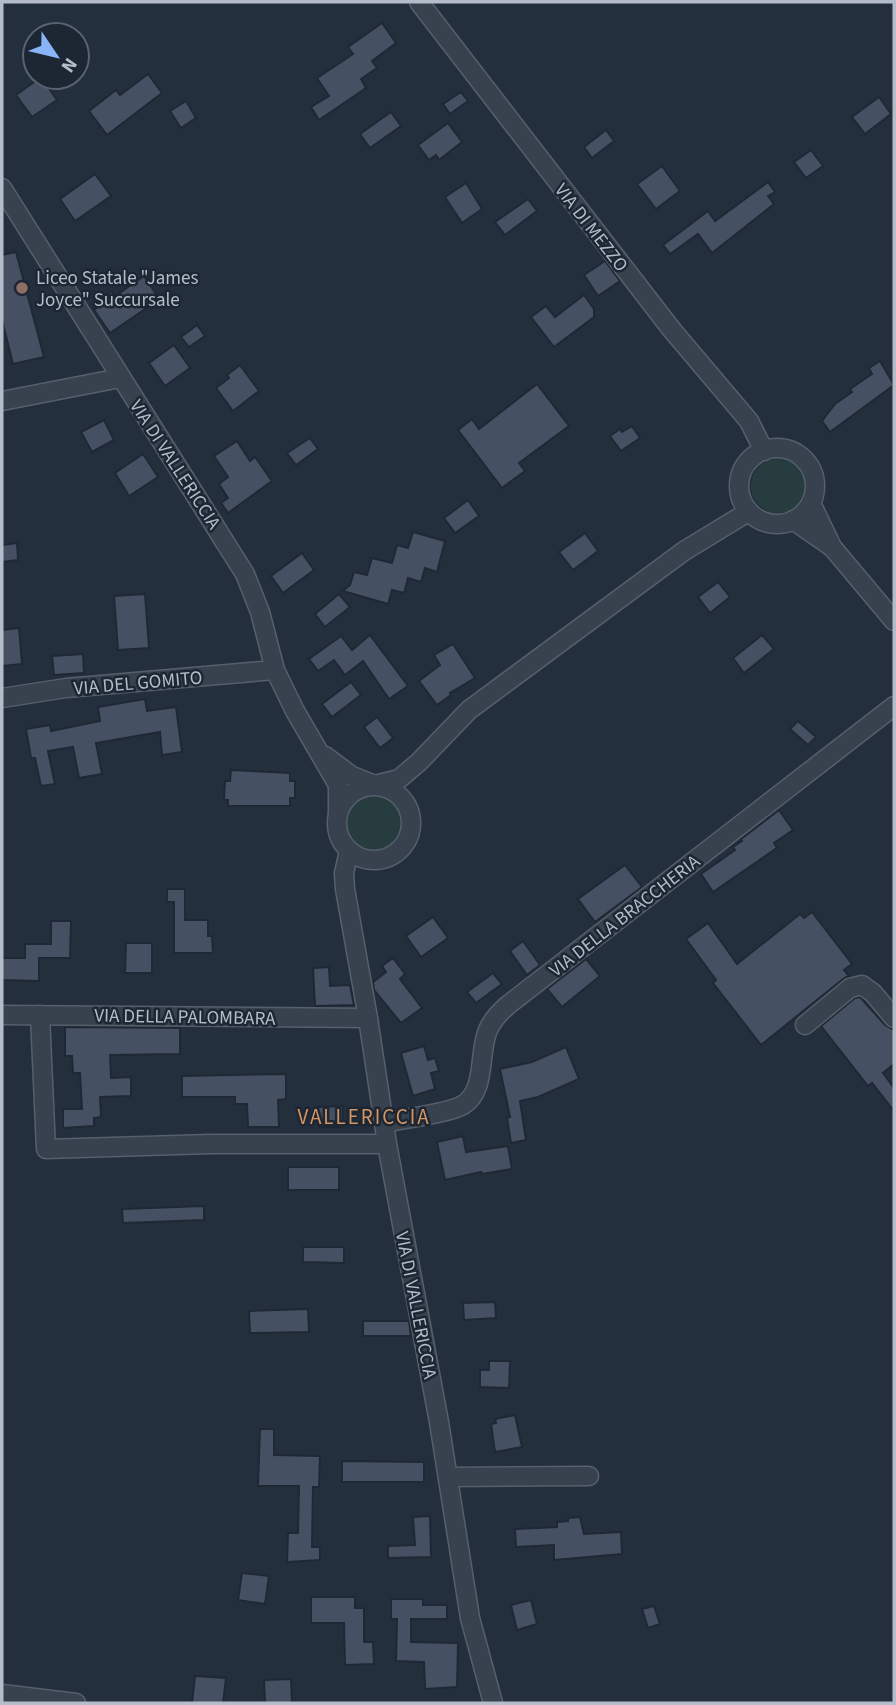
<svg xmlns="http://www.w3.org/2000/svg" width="896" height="1705" viewBox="0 0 896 1705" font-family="'Source Sans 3',sans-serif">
<rect width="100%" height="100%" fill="#242f3e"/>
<g fill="#263c3f">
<circle cx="778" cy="486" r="27"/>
<circle cx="374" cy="823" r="27"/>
</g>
<g fill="#455162" stroke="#1f2835" stroke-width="2">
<polygon points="382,23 396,43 372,61 377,68 361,79 366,88 319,120 311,107 329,96 317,78 353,54 348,47"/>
<polygon points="148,74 162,93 107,135 89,111 116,90 120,95"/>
<polygon points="41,77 57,100 32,117 16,95"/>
<polygon points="461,92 468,101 450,114 443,104"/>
<polygon points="879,97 891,114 865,134 852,117"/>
<polygon points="186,101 196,118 181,128 170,111"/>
<polygon points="391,112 401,126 370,148 360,134"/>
<polygon points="448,123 462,142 439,160 436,155 429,160 418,145"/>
<polygon points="606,130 614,141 592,158 584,147"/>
<polygon points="811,150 823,166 806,178 794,162"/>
<polygon points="662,166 680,191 656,209 637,184"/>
<polygon points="95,174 111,196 75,221 60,199"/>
<polygon points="768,182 775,192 768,196 774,204 712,253 698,234 670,254 663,245 708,211 715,221"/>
<polygon points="466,183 482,209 462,223 445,197"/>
<polygon points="528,199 537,211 505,235 495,222"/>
<polygon points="16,252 44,357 13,364 2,320 2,255"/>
<polygon points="605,261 620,281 598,296 584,275"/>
<polygon points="144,276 156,294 148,300 151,305 110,333 94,310 103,303 100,299 112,291 115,296"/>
<polygon points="584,295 594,309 594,317 554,347 531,317 546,306 555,317"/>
<polygon points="197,325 205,336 189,347 181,337"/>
<polygon points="174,345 190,368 165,386 149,363"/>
<polygon points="880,361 894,385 830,432 822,421 835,404 852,392 850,389 872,374 869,368"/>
<polygon points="240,365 259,391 233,411 216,388 229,378 227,375"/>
<polygon points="537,384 569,426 519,463 525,471 502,488 458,430 472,419 479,429"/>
<polygon points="104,420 114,440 92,452 81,432"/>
<polygon points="632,426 640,438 621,451 610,436 620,429 622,432"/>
<polygon points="310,438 318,449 296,465 287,453"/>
<polygon points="237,441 250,461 255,457 272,481 228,513 221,503 228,498 219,484 228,477 214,456"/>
<polygon points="143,454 158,477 129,496 115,473"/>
<polygon points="468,500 479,516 455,533 444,518"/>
<polygon points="413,532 445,541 437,572 425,568 421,582 408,578 404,593 392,590 388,604 343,591 350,585 354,572 367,575 372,558 392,563 397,545 408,548"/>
<polygon points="585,533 598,551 573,570 559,552"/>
<polygon points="17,543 18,560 2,562 2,545"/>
<polygon points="302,553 314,570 283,593 271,576"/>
<polygon points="718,582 730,597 710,613 698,597"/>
<polygon points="145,594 149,648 118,650 114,596"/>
<polygon points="339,594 350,607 325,627 315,614"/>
<polygon points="19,628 22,664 2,666 2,630"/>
<polygon points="370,635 408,686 389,699 363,661 345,675 334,660 318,671 309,659 341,636 352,650"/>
<polygon points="762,635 774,649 744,673 733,658"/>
<polygon points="453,644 475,678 450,693 451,695 437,705 419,681 440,665 434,655"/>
<polygon points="83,654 84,673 54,675 52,656"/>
<polygon points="351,682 361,695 332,717 322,704"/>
<polygon points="145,699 147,711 176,707 182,752 162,755 160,732 96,743 102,774 79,778 73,747 48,751 55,784 41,786 35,758 31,758 26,729 50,725 51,731 100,721 98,707"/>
<polygon points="377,717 393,738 380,748 364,727"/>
<polygon points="798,721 816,737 808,745 790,729"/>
<polygon points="231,770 290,773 290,781 295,781 295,798 290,798 290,806 228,806 228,800 224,800 225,781 230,781"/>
<polygon points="779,810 793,830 774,843 777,848 713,892 701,874 735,850 733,847 742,841 741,839"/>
<polygon points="625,865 642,887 595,922 578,899"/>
<polygon points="167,889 185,889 185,920 208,920 208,936 212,936 213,953 174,953 174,902 167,902"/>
<polygon points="812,912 852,964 844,970 849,976 843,979 761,1045 713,983 716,980 686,939 708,923 737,964 800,914 804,918"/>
<polygon points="433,917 448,938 421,957 406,936"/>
<polygon points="51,921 71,921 70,958 39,958 39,981 2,980 2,958 25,958 25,944 51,944"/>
<polygon points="523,941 540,965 527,975 510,951"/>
<polygon points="126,943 152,943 152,973 125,973"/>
<polygon points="393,958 405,974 400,979 422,1008 401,1023 374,990 373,982 386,972 382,966"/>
<polygon points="586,959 600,976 562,1007 547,989"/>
<polygon points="329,967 330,986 350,985 354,1005 315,1006 313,968"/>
<polygon points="493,973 502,984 476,1003 467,992"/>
<polygon points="860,997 885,1025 894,1030 894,1064 883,1073 894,1088 894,1111 872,1083 868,1086 821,1026 855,998"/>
<polygon points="65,1027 180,1028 180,1054 110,1055 111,1078 131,1077 131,1096 100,1097 101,1117 94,1118 94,1126 63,1128 63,1109 82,1109 80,1073 73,1073 72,1056 65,1056"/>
<polygon points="424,1046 428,1060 435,1058 439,1071 431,1073 435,1089 413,1096 401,1053"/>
<polygon points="566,1047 579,1079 538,1097 520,1101 526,1140 511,1143 507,1118 510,1117 500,1069 532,1062"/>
<polygon points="286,1074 286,1099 278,1100 279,1127 248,1127 247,1104 235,1104 235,1097 182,1097 182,1076"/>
<polygon points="343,1106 343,1127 319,1127 318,1107"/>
<polygon points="463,1136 466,1152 508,1146 512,1169 482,1174 481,1172 445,1180 437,1142"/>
<rect x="288" y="1167" width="51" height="23"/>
<polygon points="204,1206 204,1220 123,1223 122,1209"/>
<polygon points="303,1247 344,1247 344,1263 303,1262"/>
<polygon points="495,1302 496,1318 464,1320 463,1303"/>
<polygon points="308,1309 309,1332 250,1333 249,1311"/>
<polygon points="363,1321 409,1321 411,1336 363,1336"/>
<polygon points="489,1361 510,1361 509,1388 480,1387 480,1370 489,1370"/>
<polygon points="515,1415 522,1447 495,1452 491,1424 496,1423 495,1419"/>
<polygon points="260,1429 274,1429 274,1455 320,1456 319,1487 313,1487 312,1547 320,1547 320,1560 287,1562 288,1533 298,1533 299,1486 258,1486"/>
<polygon points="342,1461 424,1462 424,1482 342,1482"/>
<polygon points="430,1516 431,1557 388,1558 388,1546 415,1545 413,1517"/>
<polygon points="580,1517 584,1534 621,1532 622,1554 554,1560 554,1545 516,1547 515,1529 557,1527 557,1522 568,1521 568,1518"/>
<polygon points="242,1573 269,1576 265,1604 238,1600"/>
<polygon points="311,1597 355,1597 355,1608 364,1608 364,1642 373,1642 374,1664 345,1665 344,1623 311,1623"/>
<polygon points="391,1599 423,1599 423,1605 447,1605 447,1619 411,1619 411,1642 458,1643 457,1687 425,1689 424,1662 396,1661 397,1619 391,1619"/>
<polygon points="531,1600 537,1624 517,1630 511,1605"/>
<polygon points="654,1606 660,1624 648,1628 642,1609"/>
<polygon points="195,1676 226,1678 223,1703 192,1703"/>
<polygon points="291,1679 292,1703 265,1703 264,1680"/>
</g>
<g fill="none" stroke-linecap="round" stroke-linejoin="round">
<g stroke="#565f6c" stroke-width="21">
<g id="minor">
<polyline points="419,2 672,330 749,421 764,451"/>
<polyline points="2,188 245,574 260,612 275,670 295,711 338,785 338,812"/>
<polyline points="2,401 120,378"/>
<circle cx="777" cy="486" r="38"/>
<polyline points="811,503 832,547 894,621"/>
<polyline points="793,520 832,547"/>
<polyline points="2,698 66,688 275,670"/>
<polyline points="325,756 352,776 375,785 399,779 419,762 469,710 684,551 748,512"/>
<circle cx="374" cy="823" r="37"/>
<polyline points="349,851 344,873 345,889 368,1018 387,1144 439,1422 470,1618 493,1703"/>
<polyline points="2,1015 368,1018"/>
<polyline points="40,1015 46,1149 210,1144 387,1144"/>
<polyline points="805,1025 850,988 862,985 873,993 894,1018"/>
<path d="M384 1123C401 1119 450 1113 463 1105 487 1090 478 1052 488 1030 492 1020 500 1012 508 1005L894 706"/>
<polyline points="448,1477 589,1476"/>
<polyline points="2,1694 76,1703"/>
</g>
</g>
<use href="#minor" stroke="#38414e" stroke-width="18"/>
</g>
<circle fill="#8d6e63" stroke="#1d2633" stroke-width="2.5" cx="22" cy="288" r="7"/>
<g text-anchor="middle" stroke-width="5" stroke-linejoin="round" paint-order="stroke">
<g font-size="19" fill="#b4bcc9" stroke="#1d2633">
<text transform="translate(592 227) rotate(52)" y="7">VIA DI MEZZO</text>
<text transform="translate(176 464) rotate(57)" y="7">VIA DI VALLERICCIA</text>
<text transform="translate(138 682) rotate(-5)" y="7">VIA DEL GOMITO</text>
<text transform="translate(624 915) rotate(-38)" y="7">VIA DELLA BRACCHERIA</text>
<text transform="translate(185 1016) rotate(1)" y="7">VIA DELLA PALOMBARA</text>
<text transform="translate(417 1305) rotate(79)" y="7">VIA DI VALLERICCIA</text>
</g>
<g font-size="19" fill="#b4bcc9" stroke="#1d2633" text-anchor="start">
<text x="36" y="284">Liceo Statale "James<tspan x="36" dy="22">Joyce" Succursale</tspan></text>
</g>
<g font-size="21" letter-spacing="2" fill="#d59563" stroke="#1d2633">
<text x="364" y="1124">VALLERICCIA</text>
</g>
</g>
<rect width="896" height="1705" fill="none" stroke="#b4bcc9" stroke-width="7"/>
<g transform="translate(56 56) rotate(125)"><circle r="33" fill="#1d2633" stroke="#59626f" stroke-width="2"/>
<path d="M0-5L12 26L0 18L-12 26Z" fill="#8ab4f8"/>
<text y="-10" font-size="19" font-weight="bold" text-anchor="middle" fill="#b4bcc9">N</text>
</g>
</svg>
